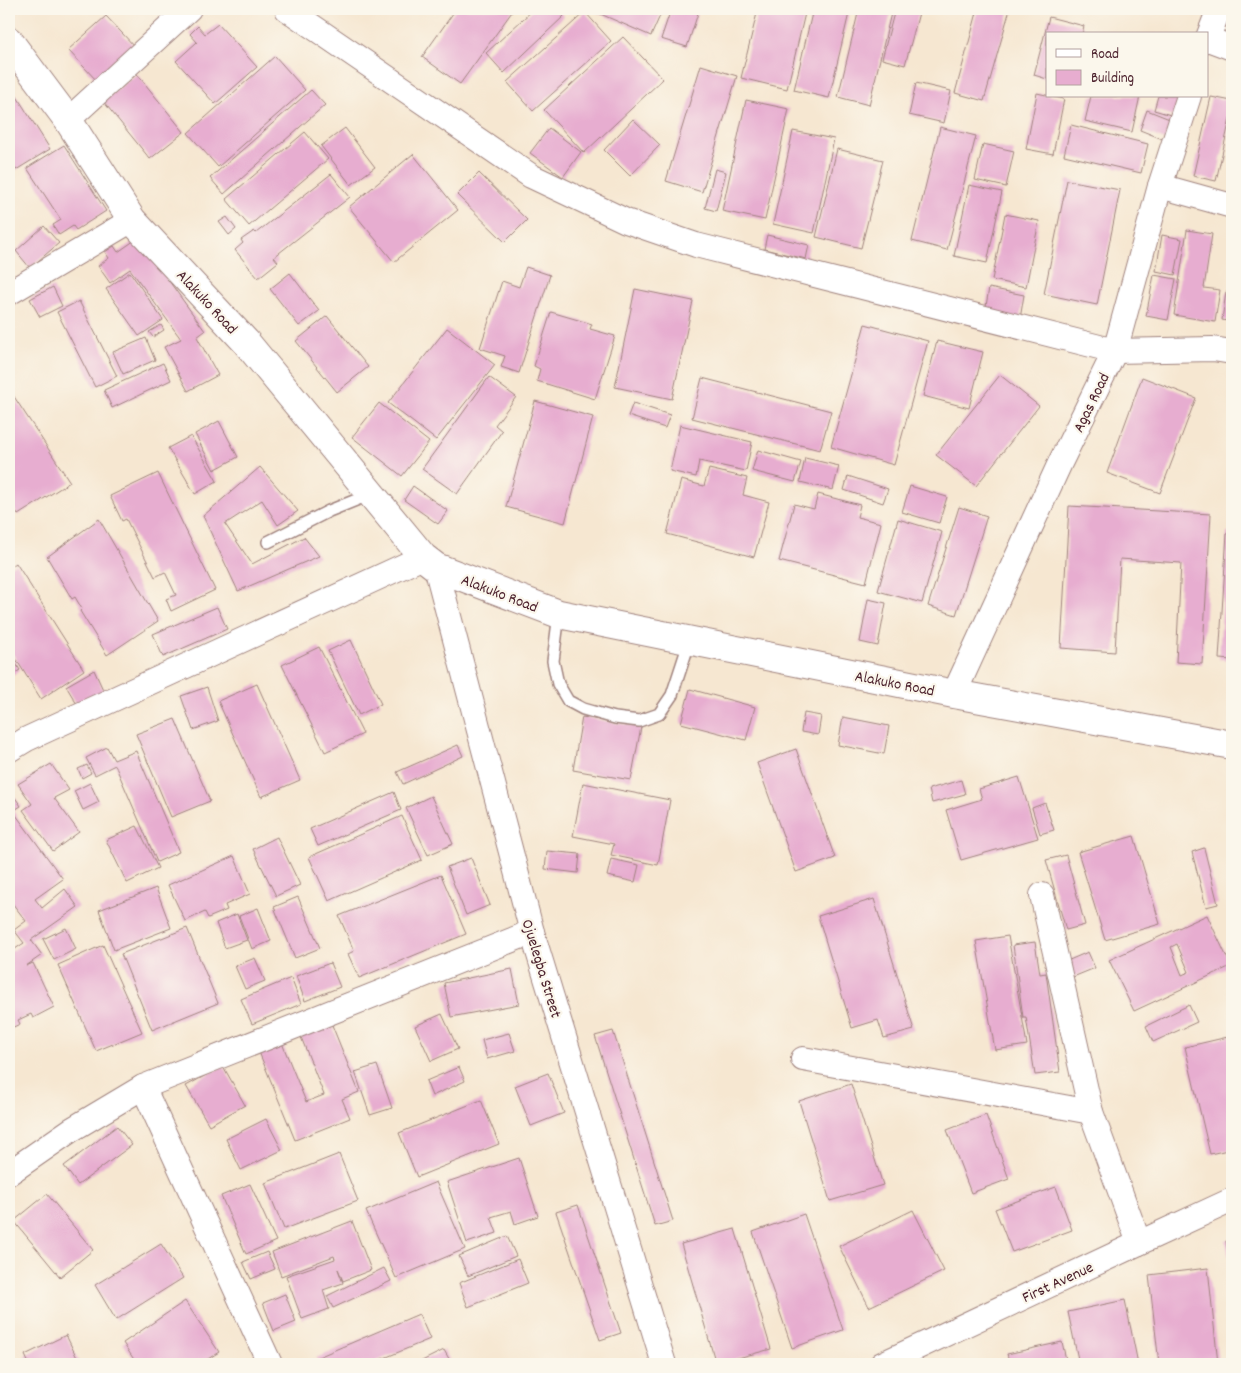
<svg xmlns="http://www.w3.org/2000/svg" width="1241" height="1373" viewBox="0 0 1241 1373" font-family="Dekko,sans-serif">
<rect width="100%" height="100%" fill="#fbf7ec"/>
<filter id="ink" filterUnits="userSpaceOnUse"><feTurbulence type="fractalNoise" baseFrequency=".02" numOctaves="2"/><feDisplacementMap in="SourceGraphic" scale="10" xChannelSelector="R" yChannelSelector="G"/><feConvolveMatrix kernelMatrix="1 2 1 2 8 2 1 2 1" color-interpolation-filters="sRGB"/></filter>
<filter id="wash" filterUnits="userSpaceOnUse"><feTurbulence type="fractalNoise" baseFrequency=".0096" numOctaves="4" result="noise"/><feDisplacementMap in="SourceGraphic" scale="20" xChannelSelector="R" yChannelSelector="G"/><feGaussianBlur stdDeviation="1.12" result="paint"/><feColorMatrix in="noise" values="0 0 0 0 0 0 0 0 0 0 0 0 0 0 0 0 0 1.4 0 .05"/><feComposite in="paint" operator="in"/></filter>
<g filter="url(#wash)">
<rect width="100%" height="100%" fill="#f6e7d1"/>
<g id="blocks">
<g fill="#e7add0" fill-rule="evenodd">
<polygon points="456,9 514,9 460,84 422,57"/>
<polygon points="534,9 557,9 564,16 504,73 486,53"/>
<polygon points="589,9 663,9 651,36"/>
<polygon points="671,9 699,10 687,47 661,39"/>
<polygon points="758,9 806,9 787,89 741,78"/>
<polygon points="813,9 850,9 829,98 794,90"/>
<polygon points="859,9 892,9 869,105 838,97"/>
<polygon points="895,9 920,9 905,65 882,59"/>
<polygon points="978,9 1010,9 984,101 955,93"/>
<polygon points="585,12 611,41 533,111 507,82"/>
<polygon points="106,16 136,48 98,82 68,50"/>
<polygon points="1049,17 1084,26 1082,34 1047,34 1047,79 1034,75"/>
<polygon points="218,24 257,67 215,104 176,61 197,42 190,34 198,26 205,34"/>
<polygon points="623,37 663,79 584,153 544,110"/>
<polygon points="275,56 305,90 218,167 188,133"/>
<polygon points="701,65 737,76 702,192 666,181"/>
<polygon points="137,74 184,132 150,159 103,101"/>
<polygon points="916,83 951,91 944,123 909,115"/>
<polygon points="9,84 50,149 16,170 9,159"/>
<polygon points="311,90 325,105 224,194 210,178"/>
<polygon points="1037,93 1064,99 1053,154 1026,149"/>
<polygon points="1091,96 1140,96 1132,132 1085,121"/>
<polygon points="1158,96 1181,96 1174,116 1154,110"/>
<polygon points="1211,97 1232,101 1232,110 1216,181 1193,176"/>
<polygon points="746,100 789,109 765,220 722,211"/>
<polygon points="1147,110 1172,120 1165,140 1140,130"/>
<polygon points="633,119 660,145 630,176 604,150"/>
<polygon points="1071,125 1148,144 1141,173 1064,155"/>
<polygon points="940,127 976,136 947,250 912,241"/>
<polygon points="345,128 375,167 351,185 321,146"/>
<polygon points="549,128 581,152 563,177 530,153"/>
<polygon points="793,131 834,139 814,233 773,224"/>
<polygon points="305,132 328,159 249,226 226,199"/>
<polygon points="983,144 1014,151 1006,187 975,180"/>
<polygon points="64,145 106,211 76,230 73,226 59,235 53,225 61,220 27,168"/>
<polygon points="837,149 883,160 861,248 816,237"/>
<polygon points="413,154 458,210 394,262 349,207"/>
<polygon points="715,169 726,172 716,211 705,208"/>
<polygon points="479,173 527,220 505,242 457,195"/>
<polygon points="331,174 350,197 274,257 278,262 258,278 235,250 243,243 241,240 254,231 256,233"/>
<polygon points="1067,180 1120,190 1097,305 1044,294"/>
<polygon points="969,185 1002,192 987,263 954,256"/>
<polygon points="1005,214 1039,221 1026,287 992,280"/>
<polygon points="227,217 236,229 229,235 219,222"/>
<polygon points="44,226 59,243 30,268 16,251"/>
<polygon points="1187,230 1212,234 1204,288 1220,290 1215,322 1174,315"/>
<polygon points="767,235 809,245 806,259 764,249"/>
<polygon points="1162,235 1182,239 1175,275 1156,271"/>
<polygon points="138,238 205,331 197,337 218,375 188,391 164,347 181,339 130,269 110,283 98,266 109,258 105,252 114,246 118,252"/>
<polygon points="526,267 550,275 519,373 501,367 505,356 480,348 502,281 519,287"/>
<polygon points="130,272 163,320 139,336 106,289"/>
<polygon points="290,273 319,311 299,326 270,289"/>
<polygon points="1154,275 1176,279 1168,320 1146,316"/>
<polygon points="53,287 62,306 40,317 30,299"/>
<polygon points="989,288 1024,295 1020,319 985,312"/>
<polygon points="635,289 693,301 672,399 615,387"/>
<polygon points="1226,292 1232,293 1232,322 1222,320"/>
<polygon points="79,301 117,376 95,387 57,312"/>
<polygon points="551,312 592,324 590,329 615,336 595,399 537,381 540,369 534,366"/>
<polygon points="327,316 368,367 337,392 296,341"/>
<polygon points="865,324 928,341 894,465 831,447"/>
<polygon points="161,325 164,330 153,337 149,332"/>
<polygon points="447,328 495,365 436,440 388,403"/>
<polygon points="146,338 155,360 123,374 113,352"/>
<polygon points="937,341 983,352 969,408 923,396"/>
<polygon points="163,363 171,380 112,408 104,390"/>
<polygon points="1000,375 1039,406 976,486 936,455"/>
<polygon points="489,377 516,397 495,425 502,431 457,494 422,469"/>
<polygon points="1142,377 1196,398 1160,493 1107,473"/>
<polygon points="702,378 831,411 820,450 692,418"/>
<polygon points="9,389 70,482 18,515 9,501"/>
<polygon points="535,401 593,417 565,523 506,507"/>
<polygon points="379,403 429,442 402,476 352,437"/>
<polygon points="633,403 670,415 665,428 628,416"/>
<polygon points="219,421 238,457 214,470 195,434"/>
<polygon points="680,425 752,442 746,471 699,461 696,477 670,471"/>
<polygon points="191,436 217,481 195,494 168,448"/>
<polygon points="758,450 801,462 795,482 752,471"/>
<polygon points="805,458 839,466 833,490 800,482"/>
<polygon points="260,467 298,511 278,525 262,500 225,524 252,564 304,537 319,556 238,591 203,516"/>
<polygon points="709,469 747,478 743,495 769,502 754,557 667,534 681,480 704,486"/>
<polygon points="158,473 215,590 171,611 166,599 176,595 165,572 155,577 126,519 122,521 110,496"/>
<polygon points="848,476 888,489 883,503 844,490"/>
<polygon points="413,486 448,511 438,524 404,500"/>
<polygon points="910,486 947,497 939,523 902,512"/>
<polygon points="818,494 860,505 857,517 881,523 866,583 779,561 794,504 814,509"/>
<polygon points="1069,506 1211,514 1202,664 1176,662 1181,563 1120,559 1115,652 1061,648"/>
<polygon points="959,507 987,516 956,615 928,606"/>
<polygon points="99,519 158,621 107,655 80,611 82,609 75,597 72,599 47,557"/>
<polygon points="898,519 942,532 922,603 878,591"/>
<polygon points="1227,533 1232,533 1232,660 1219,659"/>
<polygon points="16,563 84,670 41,699 9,648 9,568"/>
<polygon points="868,599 886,603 878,646 860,642"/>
<polygon points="217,607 227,629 163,657 153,634"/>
<polygon points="351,640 381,704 359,715 328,651"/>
<polygon points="319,647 363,734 325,752 282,665"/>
<polygon points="9,653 20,670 9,677"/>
<polygon points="94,670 105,694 78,706 66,686"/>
<polygon points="257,684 300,780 261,797 218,701"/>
<polygon points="207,687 218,721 193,730 181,696"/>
<polygon points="690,689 755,707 746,740 681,723"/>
<polygon points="804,713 821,716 818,735 801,732"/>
<polygon points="582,717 641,727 631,780 573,770"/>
<polygon points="843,717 889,726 884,754 838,745"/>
<polygon points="175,719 210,801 171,817 136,734"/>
<polygon points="458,745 463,756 403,784 397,772"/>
<polygon points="107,747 114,760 136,751 179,852 157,862 115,765 95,775 86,758"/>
<polygon points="796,749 835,858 796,872 757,763"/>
<polygon points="51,764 69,790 54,798 79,832 53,851 23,810 32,804 18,784"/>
<polygon points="87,765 91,773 82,778 78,769"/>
<polygon points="1019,777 1038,838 961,860 946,810 982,799 979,789"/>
<polygon points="961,780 965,794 932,803 929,789"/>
<polygon points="90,783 99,802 83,810 74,791"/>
<polygon points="583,783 670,800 658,865 611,855 614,844 573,836"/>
<polygon points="9,789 21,806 13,811 63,879 35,899 42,908 65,889 78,907 31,940 42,955 26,966 33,963 54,1007 33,1018 31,1014 18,1020 20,1024 9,1029 9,953 24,943 14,930 26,921 9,899"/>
<polygon points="394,792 401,810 318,846 310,829"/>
<polygon points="431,796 453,844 428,855 406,808"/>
<polygon points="1045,803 1054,830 1040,834 1032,808"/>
<polygon points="402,816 422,860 329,901 309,857"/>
<polygon points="137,826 158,868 127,883 106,840"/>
<polygon points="1134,836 1160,924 1105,940 1078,852"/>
<polygon points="277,837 300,885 276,896 253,849"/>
<polygon points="1204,848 1218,904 1206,907 1192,852"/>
<polygon points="547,851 580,854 578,873 545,869"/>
<polygon points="1066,855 1085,925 1066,930 1046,860"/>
<polygon points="234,856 250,894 225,905 227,910 208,918 205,912 185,921 168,885"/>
<polygon points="471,858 490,905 466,915 447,867"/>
<polygon points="611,859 639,865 635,882 607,876"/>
<polygon points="441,875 466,934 359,978 348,954 354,951 339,916"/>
<polygon points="156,888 171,928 114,950 99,910"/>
<polygon points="298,897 320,948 295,958 274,907"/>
<polygon points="874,899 914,1030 884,1038 878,1020 852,1028 818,916"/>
<polygon points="258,908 271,941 252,949 239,916"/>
<polygon points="237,914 247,940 225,948 216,923"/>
<path d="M1207 915 1231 966 1134 1011 1109 960ZM1177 944 1189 972 1182 975 1171 947Z"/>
<polygon points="66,928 76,949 54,960 43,939"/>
<polygon points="187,928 218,1003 152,1030 121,954"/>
<polygon points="1008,936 1027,1045 995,1050 976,941"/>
<polygon points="1035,942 1040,974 1046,973 1060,1072 1035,1075 1026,1017 1023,1017 1013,945"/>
<polygon points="103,945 142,1032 96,1051 58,965"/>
<polygon points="1088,952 1095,968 1073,977 1067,961"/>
<polygon points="255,958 265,981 245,989 235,966"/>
<polygon points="330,963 340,987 305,1001 296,976"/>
<polygon points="512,969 519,1004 451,1017 444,983"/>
<polygon points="291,978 301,1004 252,1024 241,999"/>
<polygon points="1189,1005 1197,1022 1153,1042 1146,1026"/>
<polygon points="442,1014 458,1049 431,1061 415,1026"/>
<polygon points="330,1020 359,1092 342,1099 350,1118 295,1140 259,1052 282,1043 306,1102 324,1095 299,1032"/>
<polygon points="613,1031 673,1221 655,1226 595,1036"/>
<polygon points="509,1033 515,1051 487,1059 482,1040"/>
<polygon points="1232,1036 1232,1149 1210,1154 1185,1047"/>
<polygon points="377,1065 392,1108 370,1115 355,1072"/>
<polygon points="223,1066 245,1105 209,1125 186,1086"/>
<polygon points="459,1067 465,1081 432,1096 426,1081"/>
<polygon points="548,1073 564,1113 531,1126 515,1086"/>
<polygon points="851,1084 883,1185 830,1201 799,1101"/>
<polygon points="481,1100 499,1144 417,1177 399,1133"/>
<polygon points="986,1115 1009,1179 971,1193 947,1130"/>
<polygon points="266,1119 282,1150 241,1170 226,1139"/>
<polygon points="117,1126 132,1145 78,1185 64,1166"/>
<polygon points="339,1154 358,1201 284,1229 265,1183"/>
<polygon points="519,1158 538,1216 515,1224 511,1211 491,1217 497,1233 467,1243 447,1182"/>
<polygon points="436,1182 465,1249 396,1278 366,1211"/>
<polygon points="250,1184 276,1241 246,1254 221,1196"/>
<polygon points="1056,1187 1072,1230 1012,1252 995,1209"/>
<polygon points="47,1194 93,1250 60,1277 14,1221"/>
<polygon points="578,1205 621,1333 600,1340 556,1212"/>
<polygon points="913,1210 944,1271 869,1307 839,1246"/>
<polygon points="804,1214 843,1330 792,1348 753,1232"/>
<polygon points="352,1221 371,1270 343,1281 338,1269 343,1283 323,1290 329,1309 302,1319 286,1276 335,1259 334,1256 281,1276 272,1252"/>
<polygon points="735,1229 771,1349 716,1364 681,1244"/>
<polygon points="507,1236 516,1256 468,1276 459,1256"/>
<polygon points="1232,1240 1232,1269 1231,1269 1226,1241"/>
<polygon points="161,1244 183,1278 116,1320 95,1285"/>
<polygon points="267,1252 275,1269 251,1279 243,1262"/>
<polygon points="518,1259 528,1283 468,1307 459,1283"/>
<polygon points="384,1268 391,1281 333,1308 327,1296"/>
<polygon points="1208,1268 1218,1364 1159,1364 1149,1275"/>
<polygon points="285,1294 296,1322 274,1331 263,1303"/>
<polygon points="1125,1300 1138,1364 1079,1364 1068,1312"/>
<polygon points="185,1301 219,1352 200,1364 137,1364 123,1343"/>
<polygon points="419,1314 430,1339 370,1364 319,1364 316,1358"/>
<polygon points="66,1335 80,1364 29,1364 25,1355"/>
<polygon points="1062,1342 1067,1364 1010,1364 1007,1354"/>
<polygon points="444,1350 452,1364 416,1364"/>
</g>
</g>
</g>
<g filter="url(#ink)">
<use href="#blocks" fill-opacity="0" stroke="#a0837e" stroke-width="1"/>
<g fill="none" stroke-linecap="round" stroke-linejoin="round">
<g stroke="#a0837e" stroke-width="14">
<g id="lane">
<polyline points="268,542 329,511 371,494"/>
<polyline points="559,614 553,661 558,684 568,701 583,709 615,718 639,721 659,714 672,695 690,640"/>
</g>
</g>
<g stroke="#a0837e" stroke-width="26">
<g id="street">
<polyline points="287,9 531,176 626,221 696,245 1115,351 1213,349 1232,352"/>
<polyline points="1208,39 1232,48"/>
<polyline points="1207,40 1219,9"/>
<polyline points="68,120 189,9"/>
<polyline points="1160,186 1232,206"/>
<polyline points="9,293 132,220"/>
<polyline points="436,567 532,932 664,1364"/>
<polyline points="954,694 1060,463 1115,351 1160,186 1189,96"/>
<polyline points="9,750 27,739 423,557"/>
<polyline points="1042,895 1091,1112 1139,1243"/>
<polyline points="803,1059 1091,1112"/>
<polyline points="143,1087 270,1364"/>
<polyline points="9,1173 71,1130 143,1087 532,932"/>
<polyline points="882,1364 1139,1243 1232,1200"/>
</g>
</g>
<g stroke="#a0837e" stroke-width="30">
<polyline id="secondary" points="9,41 68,120 132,220 246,342 423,557 436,567 559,614 954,694 1232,745"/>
</g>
<use href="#lane" stroke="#fff" stroke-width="11"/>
<use href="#street" stroke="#fff" stroke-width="24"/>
<use href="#secondary" stroke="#fff" stroke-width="28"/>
</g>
</g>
<g text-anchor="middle" stroke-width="4.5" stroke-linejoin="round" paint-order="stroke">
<g font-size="16" fill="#4a1f2b" stroke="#fbf7ec">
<text transform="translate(208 301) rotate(47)" y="6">Alakuko Road</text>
<text transform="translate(1090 402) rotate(-64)" y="6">Agas Road</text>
<text transform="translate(500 592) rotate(21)" y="6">Alakuko Road</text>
<text transform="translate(895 682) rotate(11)" y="6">Alakuko Road</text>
<text transform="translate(543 968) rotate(73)" y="6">Ojuelegba Street</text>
<text transform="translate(1057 1281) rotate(-25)" y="6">First Avenue</text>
</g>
</g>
<rect width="1241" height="1373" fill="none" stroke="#fbf7ec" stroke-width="30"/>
<rect x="1046" y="32" width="162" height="65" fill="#fbf7ec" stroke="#b4a19f"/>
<rect x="1056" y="49" width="25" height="8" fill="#ffffff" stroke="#b4a19f"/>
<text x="1091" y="58" font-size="15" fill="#4a1f2b">Road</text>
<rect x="1056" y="70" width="25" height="15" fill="#e7add0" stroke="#b4a19f"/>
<text x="1091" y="82" font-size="15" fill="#4a1f2b">Building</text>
</svg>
